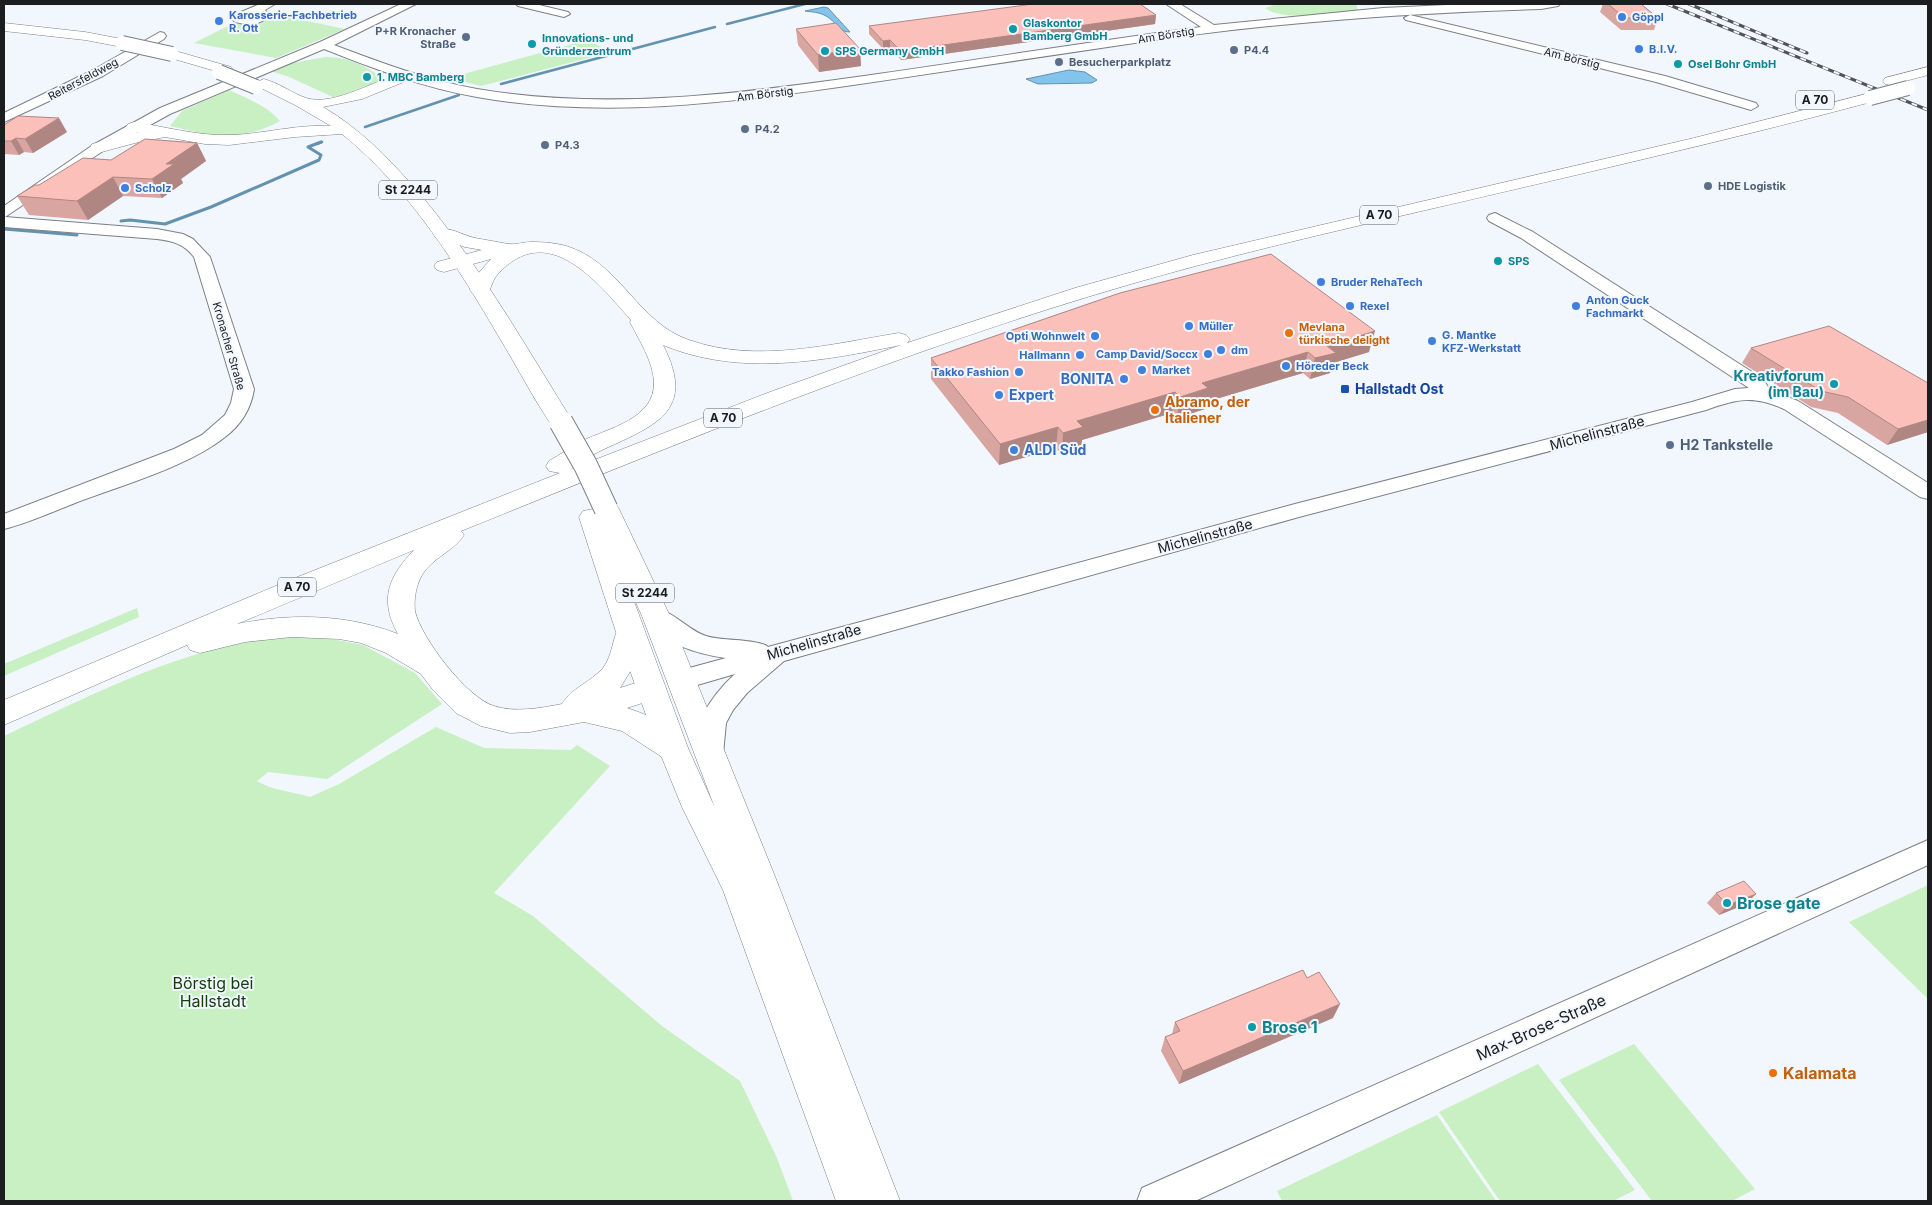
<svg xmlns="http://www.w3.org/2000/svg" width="1932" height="1205" viewBox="0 0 1932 1205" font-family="Inter,sans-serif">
<rect width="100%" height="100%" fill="#f2f6fd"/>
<g fill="#c8f0c3">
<path d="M1277 4H1356L1358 11C1335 13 1283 22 1265 8Z"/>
<polygon points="264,12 345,29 276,58 194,43 236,22 244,23"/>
<polygon points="588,40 611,52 481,86 449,78"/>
<path d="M325 57C344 56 366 65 381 77L382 81 335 98 287 76 270 71 293 63Z"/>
<path d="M229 90C246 98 268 106 280 121 242 142 210 136 170 126L182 111Z"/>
<polygon points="137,608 139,617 4,676 4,664"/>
<path d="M300 636 326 638 363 645 415 673 442 704 327 779 268 772 257 781C273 791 292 791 310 797L339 784 436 727 484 748 571 750 577 745 610 766 494 893 533 916 662 1026 740 1081 777 1158 793 1201H4V736C99 692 193 641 300 636Z"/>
<polygon points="1928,885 1928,999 1849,922"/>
<polygon points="1634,1044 1755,1189 1732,1201 1652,1201 1559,1080"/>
<polygon points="1538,1064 1635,1190 1613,1201 1500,1201 1439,1112"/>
<polygon points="1437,1115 1496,1201 1282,1201 1277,1191"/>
</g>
<g fill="#82c4eb" stroke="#6392ae">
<path d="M824 7 828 8 850 32C839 33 835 20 826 16 819 12 812 12 805 11Z"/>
<polygon points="1069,70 1085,72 1097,80 1092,83 1038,84 1026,79"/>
</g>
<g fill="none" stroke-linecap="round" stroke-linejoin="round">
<g stroke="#6392ae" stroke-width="2.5">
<polyline points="727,24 805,4"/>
<polyline points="501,84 715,27"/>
<polyline points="365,127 459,95"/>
<polyline points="317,144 322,142"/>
</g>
<g stroke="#6392ae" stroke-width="3">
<polyline points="121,221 130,220 165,224 211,207 319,160 321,155 308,147 321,142"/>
<polyline points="4,229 77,235"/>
</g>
<g stroke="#7c8086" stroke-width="2">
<g id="minor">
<path d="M260 4H275L265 10 269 15C261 26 247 25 235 22L233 20 241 12Z"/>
<path d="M401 4H416L334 45C382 63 427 80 477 89 605 111 737 94 864 76 977 60 1088 42 1201 27L1166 4H1180L1214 25 1383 8 1468 4H1560L1558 6 1541 9C1403 13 1265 23 1128 44 1036 57 945 72 853 85 729 103 601 119 477 97 424 88 375 69 324 49L170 114 103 151 5 217 157 229 183 234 193 239 210 257 254 389C251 409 241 425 225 437 189 466 120 486 75 503 52 512 28 523 4 529V514L174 449 202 435 225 415 231 403 234 389 194 257C184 244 173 241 157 239L4 227V206L93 145 160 108 320 42Z"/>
<polygon points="516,4 535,4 568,12 570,14 564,17 518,6"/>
<polygon points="1410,15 1665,76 1756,103 1758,106 1751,110 1656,82 1406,20 1404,18"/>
<polygon points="160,32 164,33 166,36 164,39 103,76 4,122 4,113 93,70"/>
<path d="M1495 213 1533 232 1763 379 1770 390 1798 401 1928 483V499L1920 497 1784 409C1753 395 1737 399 1706 410L1299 517 784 661 747 693 733 710 726 723 723 754 720 762 710 765 700 762C685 731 713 694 735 674L680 690 671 687 667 680 671 673 726 658C697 654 659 643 644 616L648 610C668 604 686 630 706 636 721 641 760 639 768 647L1295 504 1692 402 1735 389 1749 388 1521 238 1489 221 1487 218 1489 215Z"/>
<polygon points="1928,840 1928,865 1195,1201 1137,1201 1142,1188"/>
</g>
</g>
<g stroke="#7c8086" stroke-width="1">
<g id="major">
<polygon points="4,23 85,32 127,40 129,43 122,47 85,40 4,31"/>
<polygon points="172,50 231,67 233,70 231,73 226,74 167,57 165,54 167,51"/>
<path d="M406 72 411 73 413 76 411 79 362 99 323 107C359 128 386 156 414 187 476 259 523 342 573 422L569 427 561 429 553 427C534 400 519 370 502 342 458 267 410 189 342 134L295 137 229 145 205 144 165 137 135 143 98 153 92 152 90 148 92 144 138 132 128 130 126 127 128 124 134 122C166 127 198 136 230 135 264 134 297 124 331 126L295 105 259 87 256 84 259 81 264 79C279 83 292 93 306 98 335 107 378 78 406 72Z"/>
<path d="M606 501 615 503 619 509 670 616 776 879 900 1201H836L723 890 682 807 658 748 616 632 579 517 583 511 593 509 597 503ZM628 585 642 616 715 808 688 748Z"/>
</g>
</g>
<g stroke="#7c8086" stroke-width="1">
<g id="highway">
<polygon points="1928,67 1928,75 1890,85 1885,84 1883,81 1885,78"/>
<path d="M1870 93 1875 95 1878 98 1875 101C1722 142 1567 177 1413 213 1318 235 1224 257 1131 284 903 350 682 442 461 531L464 535C452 554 426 559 418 584 415 593 414 602 415 611 421 638 467 698 494 706 515 713 541 708 562 704 571 688 591 682 603 668 613 655 612 638 620 625L630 622 640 625 644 632 633 667 620 688 651 678 661 681 666 689 661 697 627 708C649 715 678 728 688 748L684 757 673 760 662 757 622 731 584 722 530 732 510 733 481 726 456 713 433 690 421 674 386 653 361 643 339 639 292 637 245 642 200 653 190 650 187 645 4 725V700L290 580 560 473 549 471 546 466 549 461C561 454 571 447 582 441 609 428 655 419 654 382 653 361 639 340 630 322L631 320C597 282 548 219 498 274 492 280 492 288 487 294L480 296 473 294 470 290 475 277 491 259 444 272 437 270 434 266 437 262 482 250 465 247 435 237 433 233 435 229C449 226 462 235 475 238 486 240 498 242 508 244 515 245 524 242 531 242 544 242 559 243 572 248 622 267 639 323 689 340 757 364 831 344 899 333L906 335 910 339 907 343 1075 288 1193 255 1694 138ZM663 345C739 377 823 361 901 345L770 392 571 469C581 463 590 456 600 451 653 426 698 413 663 345ZM414 550C388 577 379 600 398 634 347 614 290 613 237 624Z"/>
</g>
</g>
<use href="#minor" fill="#fff" fill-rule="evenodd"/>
<use href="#major" fill="#fff" fill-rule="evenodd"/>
<use href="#highway" fill="#fff" fill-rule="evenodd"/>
<g stroke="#505255" stroke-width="3">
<g id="rail">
<polyline points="1667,4 1928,110"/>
<polyline points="1689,4 1807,53"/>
</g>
</g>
<use href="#rail" stroke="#f2f6fd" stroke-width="2" stroke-dasharray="6" stroke-linecap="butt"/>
<g stroke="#7c8086" stroke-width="16" stroke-linecap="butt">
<g id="major-bridge-far1">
<polyline points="122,43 172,54"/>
<polyline points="219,72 256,87"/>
</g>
</g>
<g stroke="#7c8086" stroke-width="25" stroke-linecap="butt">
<polyline id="major-bridge" points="561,422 586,466 606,509"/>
</g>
<g stroke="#7c8086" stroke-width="16" stroke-linecap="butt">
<polyline id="highway-bridge" points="1870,98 1908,88"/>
</g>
<use href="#major-bridge-far1" stroke="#fff" stroke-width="14"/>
<use href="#major-bridge" stroke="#fff" stroke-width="23"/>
<use href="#highway-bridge" stroke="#fff" stroke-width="14"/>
</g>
<g fill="#d9a5a1">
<polygon points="1603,4 1641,4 1658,18 1654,30 1621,30 1600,12"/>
<polygon points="1156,15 1155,24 901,60 890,48 883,49 869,34 869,26"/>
<polygon points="796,29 860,49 861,66 819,72 798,45"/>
<polygon points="4,125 67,132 33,153 24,152 19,155 4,154"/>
<polygon points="197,143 206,161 181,179 183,183 162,198 123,196 88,220 29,215 17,196 39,185 111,160"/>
<polygon points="1120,293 1369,352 1333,363 1330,373 1310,379 1303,373 1206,402 1205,409 1177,418 1172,413 1082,440 1081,449 1062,455 1056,448 999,465 931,379 931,358"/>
<polygon points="1751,348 1928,383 1928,432 1887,445 1838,413 1811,407 1742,363"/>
<polygon points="1716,893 1746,904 1719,915 1707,903"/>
<polygon points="1333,1018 1179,1084 1161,1051 1165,1037 1172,1034 1175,1022"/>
</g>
<g fill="#b08683">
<polygon points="1156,15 1155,24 901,60 901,51"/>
<polygon points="890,40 890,48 883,49 883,41"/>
<polygon points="860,49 861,66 819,72 818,55"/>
<polygon points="59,118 67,132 33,153 25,139"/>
<polygon points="16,138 24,152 19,155 11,141"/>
<polygon points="197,143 206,161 181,179 183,183 162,198 152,179 166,164"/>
<polygon points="113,177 123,196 88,220 77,201"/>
<polygon points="1375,331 1369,352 1333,363 1330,373 1310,379 1315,358 1327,346"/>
<polygon points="1308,352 1303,373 1206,402 1205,409 1177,418 1180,397 1202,383"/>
<polygon points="1175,392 1172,413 1082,440 1081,449 1062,455 1063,433 1077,421"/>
<polygon points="1928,420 1928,432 1887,445 1898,429"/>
<polygon points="1058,427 1056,448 999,465 1000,444"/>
<polygon points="1756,894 1746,904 1719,915 1728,905"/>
<polygon points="1340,1004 1333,1018 1179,1084 1183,1071"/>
</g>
<g fill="#fcc0bb" stroke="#b08683">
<polygon points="1033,4 1140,4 1156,15 901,51 890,40 883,41 869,26"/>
<polygon points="1608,4 1641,4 1658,18 1625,18"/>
<polygon points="836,23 860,49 818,55 796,29"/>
<polygon points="18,116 59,118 25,139 16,138 11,141 4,141 4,125"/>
<polygon points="145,139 197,143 166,164 174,164 152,179 113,177 77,201 17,196 35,185 39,185 83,158 111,160"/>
<polygon points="1271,254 1375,331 1327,346 1336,353 1315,358 1308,352 1202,383 1208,388 1180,397 1175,392 1077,421 1083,427 1063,433 1058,427 1000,444 931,358 1120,293"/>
<polygon points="1829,326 1928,383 1928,420 1898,429 1848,397 1821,391 1751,348"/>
<polygon points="1744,881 1756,894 1728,905 1716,893"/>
<polygon points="1303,970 1307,978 1319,972 1340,1004 1183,1071 1165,1037 1180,1031 1175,1022"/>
</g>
<g fill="#3f7fe0" stroke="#f2f6fd" stroke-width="2">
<circle cx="1622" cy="17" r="5"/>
<circle cx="219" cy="21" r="5"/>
<circle cx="1639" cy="49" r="5"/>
<circle cx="125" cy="188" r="5"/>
<circle cx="1321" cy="282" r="5"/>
<circle cx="1350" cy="306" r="5"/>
<circle cx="1576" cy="306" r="5"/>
<circle cx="1189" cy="326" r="5"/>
<circle cx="1095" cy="336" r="5"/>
<circle cx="1432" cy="341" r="5"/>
<circle cx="1221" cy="350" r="5"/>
<circle cx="1208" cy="354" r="5"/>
<circle cx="1080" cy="355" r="5"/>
<circle cx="1286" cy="366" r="5"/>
<circle cx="1142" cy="370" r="5"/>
<circle cx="1019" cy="372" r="5"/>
<circle cx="1124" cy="379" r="5"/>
<circle cx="999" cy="395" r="5"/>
<circle cx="1014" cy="450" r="5"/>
</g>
<g fill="#0f9aa8" stroke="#f2f6fd" stroke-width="2">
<circle cx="1013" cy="29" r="5"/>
<circle cx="532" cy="44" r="5"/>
<circle cx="825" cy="51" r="5"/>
<circle cx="1678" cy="64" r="5"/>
<circle cx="367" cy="77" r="5"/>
<circle cx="1498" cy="261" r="5"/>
<circle cx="1834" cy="384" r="5"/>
<circle cx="1727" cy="903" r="5"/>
<circle cx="1252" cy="1027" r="5"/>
</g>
<g fill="#5c6f8a" stroke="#f2f6fd" stroke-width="2">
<circle cx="466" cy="37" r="5"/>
<circle cx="1234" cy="50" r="5"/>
<circle cx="1059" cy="62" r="5"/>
<circle cx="745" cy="129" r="5"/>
<circle cx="545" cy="145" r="5"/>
<circle cx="1708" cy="186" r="5"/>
<circle cx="1670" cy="445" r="5"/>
</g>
<g fill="#e8710a" stroke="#f2f6fd" stroke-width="2">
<circle cx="1289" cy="333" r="5"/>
<circle cx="1155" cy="410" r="5"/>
<circle cx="1773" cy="1073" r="5"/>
</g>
<rect fill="#1a4fb4" stroke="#f2f6fd" stroke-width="2" x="1340" y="384" width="10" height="10" rx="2.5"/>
<g text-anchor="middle" stroke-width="4" stroke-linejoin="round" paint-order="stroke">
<g font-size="11" font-weight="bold" fill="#366cbe" stroke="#f2f6fd" text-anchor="start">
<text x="229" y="19">Karosserie-Fachbetrieb<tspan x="229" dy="13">R. Ott</tspan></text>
<text x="1632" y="21">Göppl</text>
<text x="1649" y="53">B.I.V.</text>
<text x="135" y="192">Scholz</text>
<text x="1331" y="286">Bruder RehaTech</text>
<text x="1586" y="304">Anton Guck<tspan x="1586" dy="13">Fachmarkt</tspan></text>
<text x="1360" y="310">Rexel</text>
<text x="1199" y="330">Müller</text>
<text x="1442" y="339">G. Mantke<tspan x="1442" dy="13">KFZ-Werkstatt</tspan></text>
<text x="1085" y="340" text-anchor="end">Opti Wohnwelt</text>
<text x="1231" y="354">dm</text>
<text x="1198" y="358" text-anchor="end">Camp David/Soccx</text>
<text x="1070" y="359" text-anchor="end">Hallmann</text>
<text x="1296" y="370">Höreder Beck</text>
<text x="1152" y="374">Market</text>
<text x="1009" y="376" text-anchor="end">Takko Fashion</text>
</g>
<g font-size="11" font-weight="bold" fill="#0d838f" stroke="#f2f6fd" text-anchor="start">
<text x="1023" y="27">Glaskontor<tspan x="1023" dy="13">Bamberg GmbH</tspan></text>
<text x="542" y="42">Innovations- und<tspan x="542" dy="13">Gründerzentrum</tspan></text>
<text x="835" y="55">SPS Germany GmbH</text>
<text x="1688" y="68">Osel Bohr GmbH</text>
<text x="377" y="81">1. MBC Bamberg</text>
<text x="1508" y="265">SPS</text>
</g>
<g font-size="11" font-weight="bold" fill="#4e5e75" stroke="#f2f6fd" text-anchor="start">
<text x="456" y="35" text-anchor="end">P+R Kronacher<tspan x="456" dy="13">Straße</tspan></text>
<text x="1244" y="54">P4.4</text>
<text x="1069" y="66">Besucherparkplatz</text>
<text x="755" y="133">P4.2</text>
<text x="555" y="149">P4.3</text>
<text x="1718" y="190">HDE Logistik</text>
</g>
<g font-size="11" fill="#1b1d1f" stroke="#f2f6fd">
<text transform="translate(1166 35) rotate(-9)" y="4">Am Börstig</text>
<text transform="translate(1572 58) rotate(14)" y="4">Am Börstig</text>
<text transform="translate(83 79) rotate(-28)" y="4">Reitersfeldweg</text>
<text transform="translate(765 94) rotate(-7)" y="4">Am Börstig</text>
<text transform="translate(229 346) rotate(74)" y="4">Kronacher Straße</text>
</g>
<g font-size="11" font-weight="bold" fill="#c56008" stroke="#f2f6fd" text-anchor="start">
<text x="1299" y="331">Mevlana<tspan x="1299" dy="13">türkische delight</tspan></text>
</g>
<g fill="#f2f6fd" stroke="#5c5e62" stroke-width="1">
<rect x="1796" y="90.5" width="38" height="19" rx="4"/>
<rect x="379" y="180.5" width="58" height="19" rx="4"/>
<rect x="1360" y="205.5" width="38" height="19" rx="4"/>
<rect x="704" y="408.5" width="38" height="19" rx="4"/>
<rect x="278" y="577.5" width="38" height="19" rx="4"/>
<rect x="616" y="583.5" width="58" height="19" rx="4"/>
</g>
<g font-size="12" font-weight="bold" fill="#1b1d1f">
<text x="1815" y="104">A 70</text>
<text x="408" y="194">St 2244</text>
<text x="1379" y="219">A 70</text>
<text x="723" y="422">A 70</text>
<text x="297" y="591">A 70</text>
<text x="645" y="597">St 2244</text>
</g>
<g font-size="14" font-weight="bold" fill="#0d838f" stroke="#f2f6fd" text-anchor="end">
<text x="1824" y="381">Kreativforum<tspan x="1824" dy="16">(im Bau)</tspan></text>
</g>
<g font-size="14" font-weight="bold" fill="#366cbe" stroke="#f2f6fd" text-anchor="start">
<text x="1114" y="384" text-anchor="end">BONITA</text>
<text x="1009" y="400">Expert</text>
<text x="1024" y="455">ALDI Süd</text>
</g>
<g font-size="14" font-weight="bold" fill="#164399" stroke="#f2f6fd" text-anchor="start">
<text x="1355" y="394">Hallstadt Ost</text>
</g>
<g font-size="14" font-weight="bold" fill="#c56008" stroke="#f2f6fd" text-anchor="start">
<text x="1165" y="407">Abramo, der<tspan x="1165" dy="16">Italiener</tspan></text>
</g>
<g font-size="14" fill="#1b1d1f" stroke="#f2f6fd">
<text transform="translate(1597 433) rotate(-15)" y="5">Michelinstraße</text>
<text transform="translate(1205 536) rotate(-15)" y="5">Michelinstraße</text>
<text transform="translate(814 642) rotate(-16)" y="5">Michelinstraße</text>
</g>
<g font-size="14" font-weight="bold" fill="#4e5e75" stroke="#f2f6fd" text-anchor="start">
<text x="1680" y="450">H2 Tankstelle</text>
</g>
<g font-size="16" font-weight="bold" fill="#0d838f" stroke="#f2f6fd" text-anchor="start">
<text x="1737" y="909">Brose gate</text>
<text x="1262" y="1033">Brose 1</text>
</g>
<g font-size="16" fill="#113f0b" stroke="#f2f6fd">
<text x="213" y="989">Börstig bei<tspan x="213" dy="18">Hallstadt</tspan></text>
</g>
<g font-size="16" fill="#1b1d1f" stroke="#f2f6fd">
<text transform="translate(1541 1027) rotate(-24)" y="6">Max-Brose-Straße</text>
</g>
<g font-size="16" font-weight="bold" fill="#c56008" stroke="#f2f6fd" text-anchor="start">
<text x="1783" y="1079">Kalamata</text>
</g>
</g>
<rect width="1932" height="1205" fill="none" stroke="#1b1d1f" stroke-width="10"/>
</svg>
